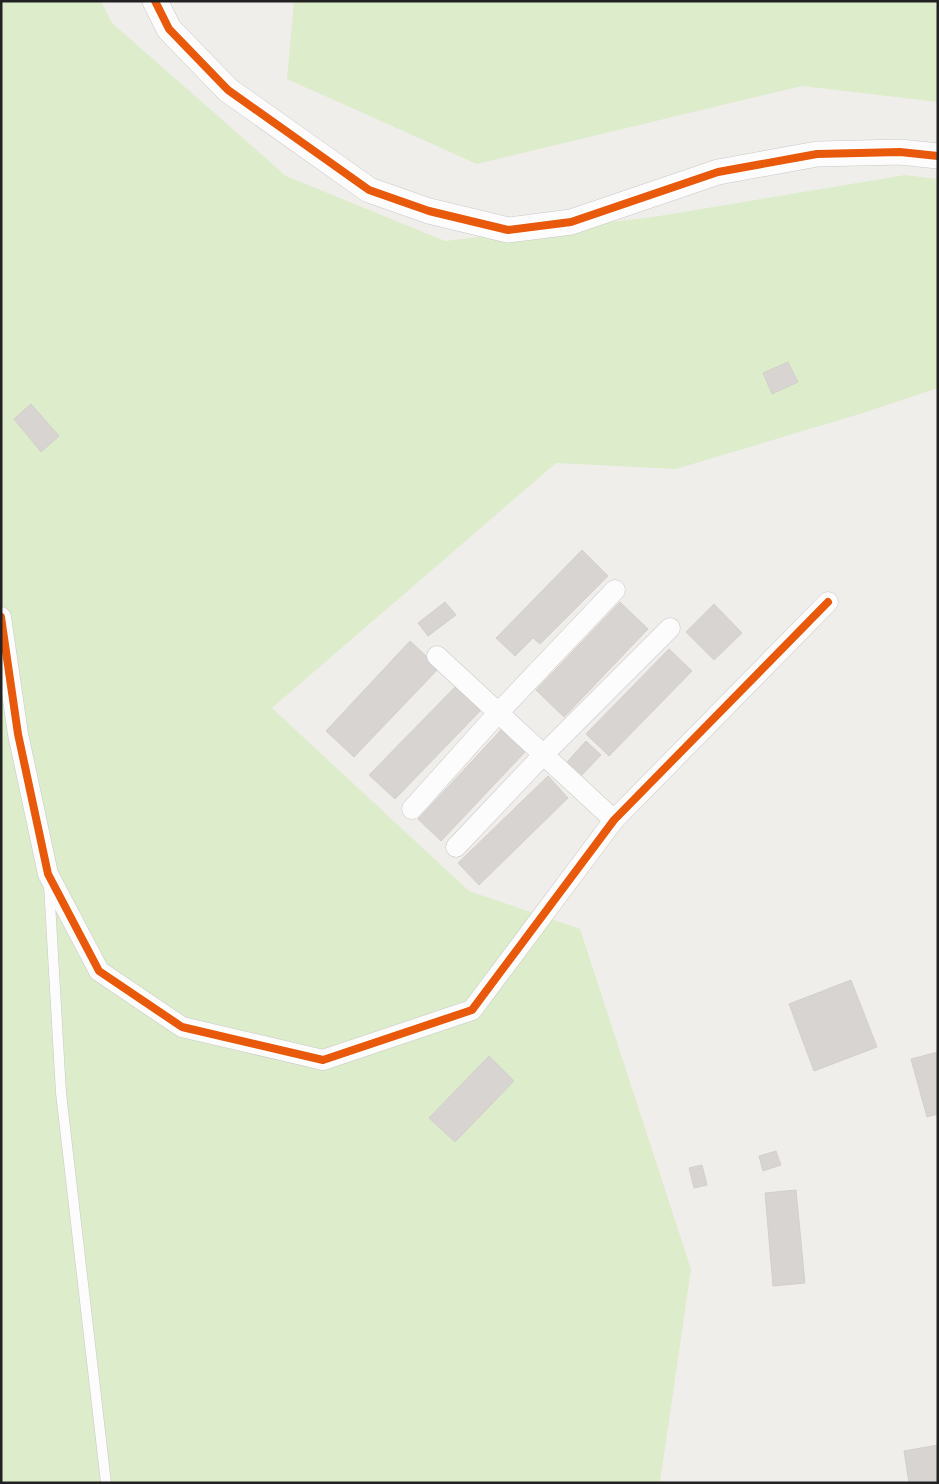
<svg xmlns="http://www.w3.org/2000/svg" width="939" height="1484" viewBox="0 0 939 1484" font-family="'Titillium Web',sans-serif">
<rect width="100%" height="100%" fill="#f0eeeb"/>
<g fill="#ddeccb">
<polygon points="1,1 101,1 112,23 286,176 445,241 653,217 905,175 938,179 938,388 863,413 676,469 556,463 272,708 469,891 580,929 691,1269 660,1483 1,1483"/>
<polygon points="294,1 938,1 938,102 802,86 477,164 287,79"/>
</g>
<g fill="#d7d4d2" stroke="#d3d0cc">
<polygon points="788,362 798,382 772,394 763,373"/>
<polygon points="31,404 59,436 41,452 14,419"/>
<polygon points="582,550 608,576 540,644 533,638 515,656 496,638"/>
<polygon points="445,602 456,615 428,636 418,623"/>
<polygon points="620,602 648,629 564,717 536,690"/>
<polygon points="714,604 742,633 714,660 686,632"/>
<polygon points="410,641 439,668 354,757 326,731"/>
<polygon points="669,649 692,671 609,756 586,734"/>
<polygon points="457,685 482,709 395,799 369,775"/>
<polygon points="501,730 525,752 441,841 418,819"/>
<polygon points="586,741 601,755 581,776 566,763"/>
<polygon points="548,776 568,798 479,885 458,863"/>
<polygon points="851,980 877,1047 814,1071 789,1004"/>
<polygon points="938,1052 938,1114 927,1117 911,1059"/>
<polygon points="489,1056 514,1081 455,1142 429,1118"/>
<polygon points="776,1151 781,1165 763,1171 759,1156"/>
<polygon points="702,1165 707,1185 694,1188 689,1168"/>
<polygon points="796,1190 805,1283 773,1286 765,1193"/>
<polygon points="938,1445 938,1483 909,1483 904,1451"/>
</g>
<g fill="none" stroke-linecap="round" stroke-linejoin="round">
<g stroke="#c9c8c7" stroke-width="11">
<polyline id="service" points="49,885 61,1093 106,1483"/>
</g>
<g stroke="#c9c8c7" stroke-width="21">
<g id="minor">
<polyline points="1,617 18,734 48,874 99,971 182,1027 323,1060 472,1010 614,820 828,602"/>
<polyline points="437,656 614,820"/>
<polyline points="412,809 498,713 615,590"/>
<polyline points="456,847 543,755 670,628"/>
</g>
</g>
<g stroke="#c9c8c7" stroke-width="26">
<polyline id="tertiary" points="155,1 169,29 228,90 369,190 429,211 508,230 571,222 718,172 817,154 900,152 938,156"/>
</g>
<use href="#service" stroke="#fdfcfc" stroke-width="10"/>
<use href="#minor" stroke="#fdfcfc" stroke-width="20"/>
<use href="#tertiary" stroke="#fdfcfc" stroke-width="25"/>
<g stroke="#fff" stroke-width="11">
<g id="cycleway">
<polyline points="155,1 169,29 228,90 369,190 429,211 508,230 571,222 718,172 817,154 900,152 938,156"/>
<polyline points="1,617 18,734 48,874 99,971 182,1027 323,1060 472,1010 614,820 828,602"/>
</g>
</g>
<use href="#cycleway" stroke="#e8590c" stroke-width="8"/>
</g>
<rect width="939" height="1484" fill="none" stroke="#222222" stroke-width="5"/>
</svg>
